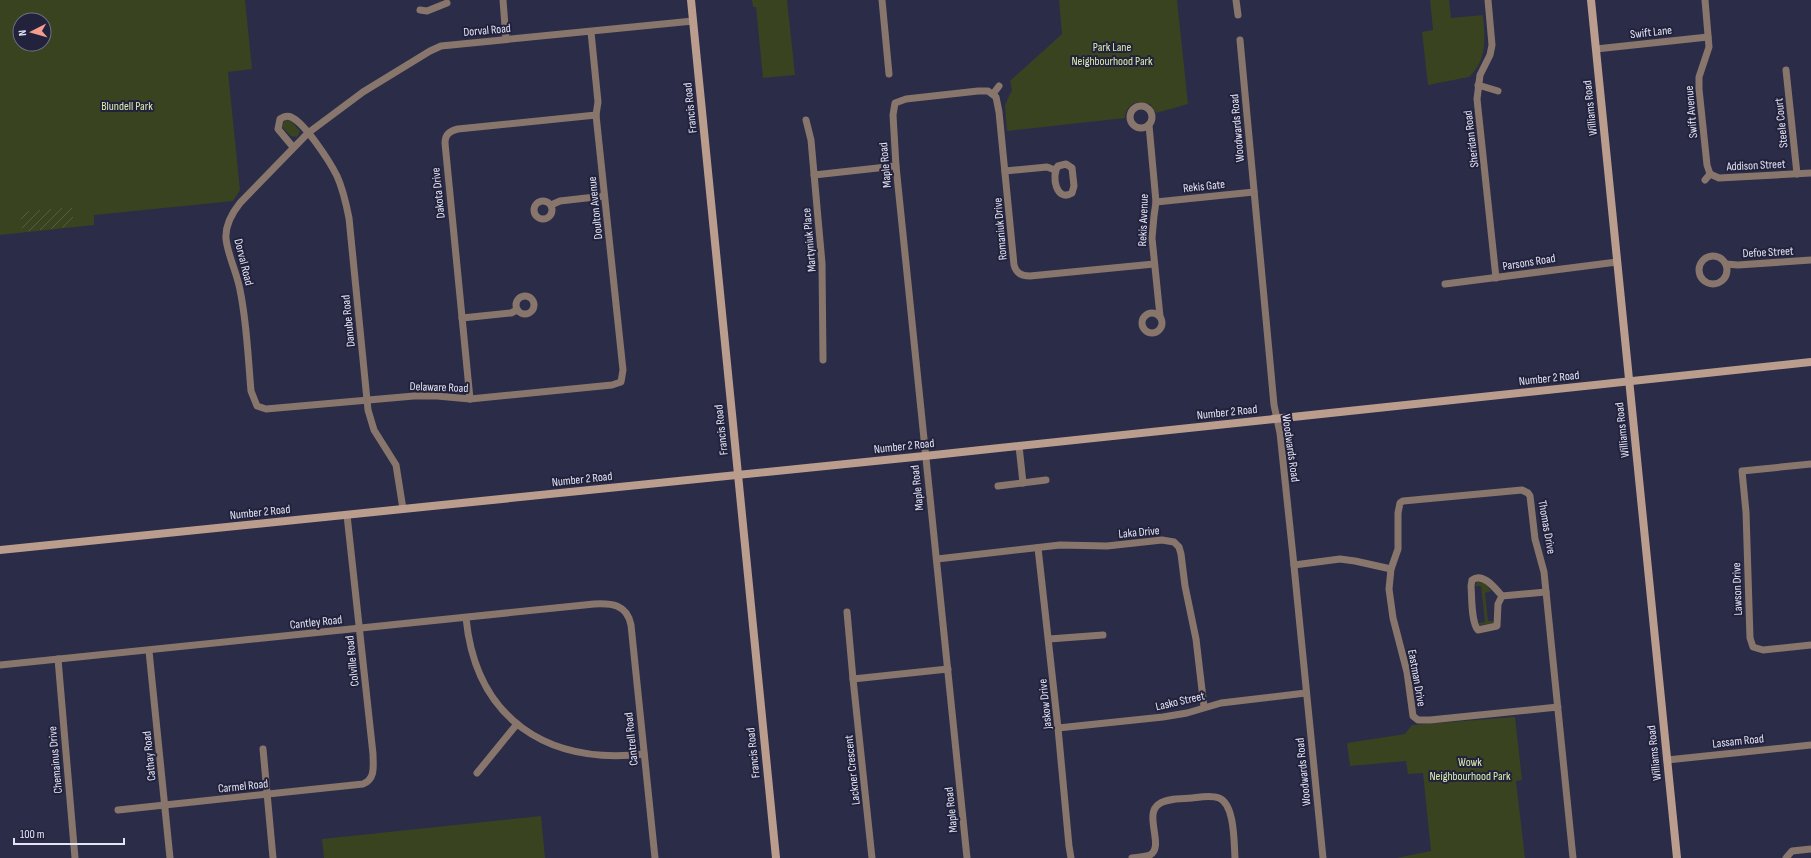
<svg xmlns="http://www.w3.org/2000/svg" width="1811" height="858" viewBox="0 0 1811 858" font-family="'Sofia Sans Condensed',sans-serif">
<defs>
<pattern id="garden-furrows" width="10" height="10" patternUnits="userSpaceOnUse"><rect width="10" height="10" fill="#394320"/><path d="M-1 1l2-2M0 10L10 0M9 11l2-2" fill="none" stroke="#565e41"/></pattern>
</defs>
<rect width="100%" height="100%" fill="#2b2c47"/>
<g fill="#394320" fill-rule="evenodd">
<path d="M0 0H245L252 69 228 72 240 190 233 201 94 215V225L0 235ZM20 20H44V44H20Z"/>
<polygon points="752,0 787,0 795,75 763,78 756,7 753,7"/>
<path d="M1059 0H1177L1188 104 1156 113 1150 104 1138 102C1130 104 1125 110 1125 118L1007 131 1005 105 1012 90 1010 81 1062 34Z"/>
<path d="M1430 0H1449L1451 18 1483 15C1485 37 1488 60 1469 77L1428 85 1422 32 1433 30Z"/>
<polygon points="287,120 291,121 300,131 297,137 291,136 282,127 284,121"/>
<polygon points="1477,582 1485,583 1491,591 1485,593 1488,621 1493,621 1494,624 1479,625 1479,623 1485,622 1481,586 1475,586"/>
<polygon points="1515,717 1522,780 1516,781 1525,858 1396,858 1431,851 1423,773 1408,774 1406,761 1350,766 1347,743 1405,734 1412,725"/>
<polygon points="541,816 545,858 324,858 322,839"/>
</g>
<polygon fill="url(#garden-furrows)" points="72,207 74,226 22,232 20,212"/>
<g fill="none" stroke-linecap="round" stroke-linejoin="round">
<g stroke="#88766c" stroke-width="7">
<polyline points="503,0 506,39"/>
<polyline points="882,0 889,74"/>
<polyline points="1236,0 1238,15"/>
<polyline points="1488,0 1492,45 1490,55 1480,75 1477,99 1496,278"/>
<polyline points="1705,0 1709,47 1699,77 1699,89 1707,165 1710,174"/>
<polyline points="420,10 427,11 447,3"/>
<path d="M591 32 598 102 596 115 623 370 621 382 612 385 470 399 437 396H414L266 409 257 406 251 391C248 358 247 323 240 290 237 273 228 256 226 239 225 226 232 213 240 203L308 133 363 92 430 51 441 46 693 21"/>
<polyline points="1240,40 1274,405 1280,433 1293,556 1323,858"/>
<polyline points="1596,49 1708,37"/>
<polyline points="1786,70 1797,174"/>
<polyline points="1478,85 1498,91"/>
<polyline points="993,94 999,86"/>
<circle cx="1141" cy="117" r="11"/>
<polyline points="806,120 811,140 822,263 823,360"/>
<polyline points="1149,125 1156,202 1154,216 1152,238 1160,316"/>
<path d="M293 147 278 129 280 119C283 117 287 115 291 117 305 123 330 162 337 176 343 189 346 203 349 218L368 410 374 430 396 465 403 509"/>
<path d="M1066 164 1072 168 1074 186 1072 193C1056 203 1051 175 1058 166Z"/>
<polyline points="1005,171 1047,167 1055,170"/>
<polyline points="814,175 896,166"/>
<polyline points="1705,180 1710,174 1719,178 1811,173"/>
<circle cx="543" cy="210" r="9"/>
<polyline points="1156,202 1254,192"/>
<polyline points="551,205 560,201 604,196"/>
<circle cx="1713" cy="270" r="14"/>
<polyline points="1726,264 1738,265 1811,260"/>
<polyline points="1445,284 1617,262"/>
<circle cx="525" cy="305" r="9"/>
<circle cx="1152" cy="323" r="10"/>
<polyline points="462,318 511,313 517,310"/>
<path d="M470 399 445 143C445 134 450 131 458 129L596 115"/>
<polyline points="1019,446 1023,483"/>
<polyline points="1811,464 1742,471 1746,512 1750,638 1753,647 1763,650 1811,645"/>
<polyline points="998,486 1046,480"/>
<polyline points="1038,548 1058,728 1069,846 1071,858"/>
<polyline points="937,559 1060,545 1107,546 1162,540 1174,542 1179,547 1181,554 1185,586 1196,639 1204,707"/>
<polyline points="1294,565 1340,559 1355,561 1391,569"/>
<path d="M1502 596C1495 588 1483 572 1472 580L1471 586C1472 597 1471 622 1478 630L1497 626 1498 604 1502 596 1546 592"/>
<polyline points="847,612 853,679"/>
<path d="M466 618C476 719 547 765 644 754"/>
<polyline points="1049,639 1103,635"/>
<polyline points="149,651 170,858"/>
<polyline points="58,659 75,858"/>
<path d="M0 665 594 604C611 603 627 604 631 625L655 858"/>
<polyline points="1558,707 1430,720 1418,720 1413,716 1407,672 1393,618 1389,589 1391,569 1398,549 1398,513 1400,503 1403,501 1522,490 1528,493 1530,496 1535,539 1544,572 1573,858"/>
<polyline points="1058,728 1163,717 1187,713 1221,703 1306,693"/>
<polyline points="263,749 273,858"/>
<polyline points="1667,760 1811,745"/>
<polyline points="477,773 517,724"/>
<path d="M118 810 363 784C376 779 373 765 373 754L347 515"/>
<polyline points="872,858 853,679 948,669"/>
<path d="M967 858 896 166 893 115 895 103 906 99 978 91H988L996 97 999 112 1014 265C1016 273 1021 276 1030 276L1154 264"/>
<path d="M1132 858C1137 857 1145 857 1150 855 1165 847 1143 814 1159 804 1167 798 1182 799 1192 798 1201 797 1211 795 1219 798 1235 804 1234 844 1235 858"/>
<polyline points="1786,858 1792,851 1811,849"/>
</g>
<g stroke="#bb9d8e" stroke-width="8">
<polyline points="691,0 776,858"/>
<polyline points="1591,0 1677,858"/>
<polyline points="0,550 934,455 1811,362"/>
</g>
</g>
<g text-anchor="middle" stroke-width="4" stroke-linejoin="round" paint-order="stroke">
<g font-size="12" fill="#e3e5f6" stroke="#22223c">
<text transform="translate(487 30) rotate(-5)" y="4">Dorval Road</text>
<text transform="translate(1651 32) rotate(-6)" y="4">Swift Lane</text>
<text transform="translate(690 108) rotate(-96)" y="4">Francis Road</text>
<text transform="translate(1590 108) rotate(-96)" y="4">Williams Road</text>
<text transform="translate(1691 112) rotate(-95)" y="4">Swift Avenue</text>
<text transform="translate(1781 123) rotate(-96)" y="4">Steele Court</text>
<text transform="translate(1237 128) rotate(-95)" y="4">Woodwards Road</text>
<text transform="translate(1471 139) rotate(-97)" y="4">Sheridan Road</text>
<text transform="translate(885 165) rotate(-95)" y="4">Maple Road</text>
<text transform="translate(1756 165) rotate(-3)" y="4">Addison Street</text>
<text transform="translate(1204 186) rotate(-6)" y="4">Rekis Gate</text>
<text transform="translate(438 193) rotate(-96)" y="4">Dakota Drive</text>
<text transform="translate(595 208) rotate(-96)" y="4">Doulton Avenue</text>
<text transform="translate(1143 220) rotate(-88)" y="4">Rekis Avenue</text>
<text transform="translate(1000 229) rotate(-95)" y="4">Romaniuk Drive</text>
<text transform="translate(809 240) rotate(-95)" y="4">Martyniuk Place</text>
<text transform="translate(1768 252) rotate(-3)" y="4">Defoe Street</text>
<text transform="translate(244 262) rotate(76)" y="4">Dorval Road</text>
<text transform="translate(1529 262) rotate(-9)" y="4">Parsons Road</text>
<text transform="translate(348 321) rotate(-96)" y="4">Danube Road</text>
<text transform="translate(1549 378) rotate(-6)" y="4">Number 2 Road</text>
<text transform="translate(439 387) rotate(2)" y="4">Delaware Road</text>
<text transform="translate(1227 412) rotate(-6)" y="4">Number 2 Road</text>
<text transform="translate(721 430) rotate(-96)" y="4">Francis Road</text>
<text transform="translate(1622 430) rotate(-96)" y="4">Williams Road</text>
<text transform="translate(904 446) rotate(-6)" y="4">Number 2 Road</text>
<text transform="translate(1291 448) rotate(82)" y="4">Woodwards Road</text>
<text transform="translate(582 479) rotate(-6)" y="4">Number 2 Road</text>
<text transform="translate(917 488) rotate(-96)" y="4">Maple Road</text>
<text transform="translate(260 512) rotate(-6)" y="4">Number 2 Road</text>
<text transform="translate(1547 527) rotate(80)" y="4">Thomas Drive</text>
<text transform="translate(1139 532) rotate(-5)" y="4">Laka Drive</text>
<text transform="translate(1737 589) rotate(-92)" y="4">Lawson Drive</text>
<text transform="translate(316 622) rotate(-6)" y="4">Cantley Road</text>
<text transform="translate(352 661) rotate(-96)" y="4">Colville Road</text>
<text transform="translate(1417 678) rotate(80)" y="4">Eastman Drive</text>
<text transform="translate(1180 701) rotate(-13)" y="4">Lasko Street</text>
<text transform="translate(1045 704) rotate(-96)" y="4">Jaskow Drive</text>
<text transform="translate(631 739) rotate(-96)" y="4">Cantrell Road</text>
<text transform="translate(1738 741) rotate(-6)" y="4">Lassam Road</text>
<text transform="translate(753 753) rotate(-96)" y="4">Francis Road</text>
<text transform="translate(1654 753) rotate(-96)" y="4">Williams Road</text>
<text transform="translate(149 756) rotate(-96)" y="4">Cathay Road</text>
<text transform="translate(55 760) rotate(-95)" y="4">Chemainus Drive</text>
<text transform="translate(852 770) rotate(-96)" y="4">Lackner Crescent</text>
<text transform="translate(1303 772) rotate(-96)" y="4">Woodwards Road</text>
<text transform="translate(243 786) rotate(-6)" y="4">Carmel Road</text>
<text transform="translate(951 810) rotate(-96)" y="4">Maple Road</text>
</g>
<g font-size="12" fill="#daefab" stroke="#22223c">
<text x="1112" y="51">Park Lane<tspan x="1112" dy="14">Neighbourhood Park</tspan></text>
<text x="127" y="110">Blundell Park</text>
<text x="1470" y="766">Wowk<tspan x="1470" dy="14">Neighbourhood Park</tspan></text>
</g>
</g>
<g transform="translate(32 32) rotate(264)"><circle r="19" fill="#22223c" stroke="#6f7086"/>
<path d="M0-3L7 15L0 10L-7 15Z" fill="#f59c91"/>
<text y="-6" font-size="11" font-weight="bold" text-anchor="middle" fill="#e3e5f6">N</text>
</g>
<path d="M14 838v6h110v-6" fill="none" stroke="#e3e5f6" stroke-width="2"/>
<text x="20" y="838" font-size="12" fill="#e3e5f6" stroke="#22223c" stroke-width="3" paint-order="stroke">100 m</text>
</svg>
